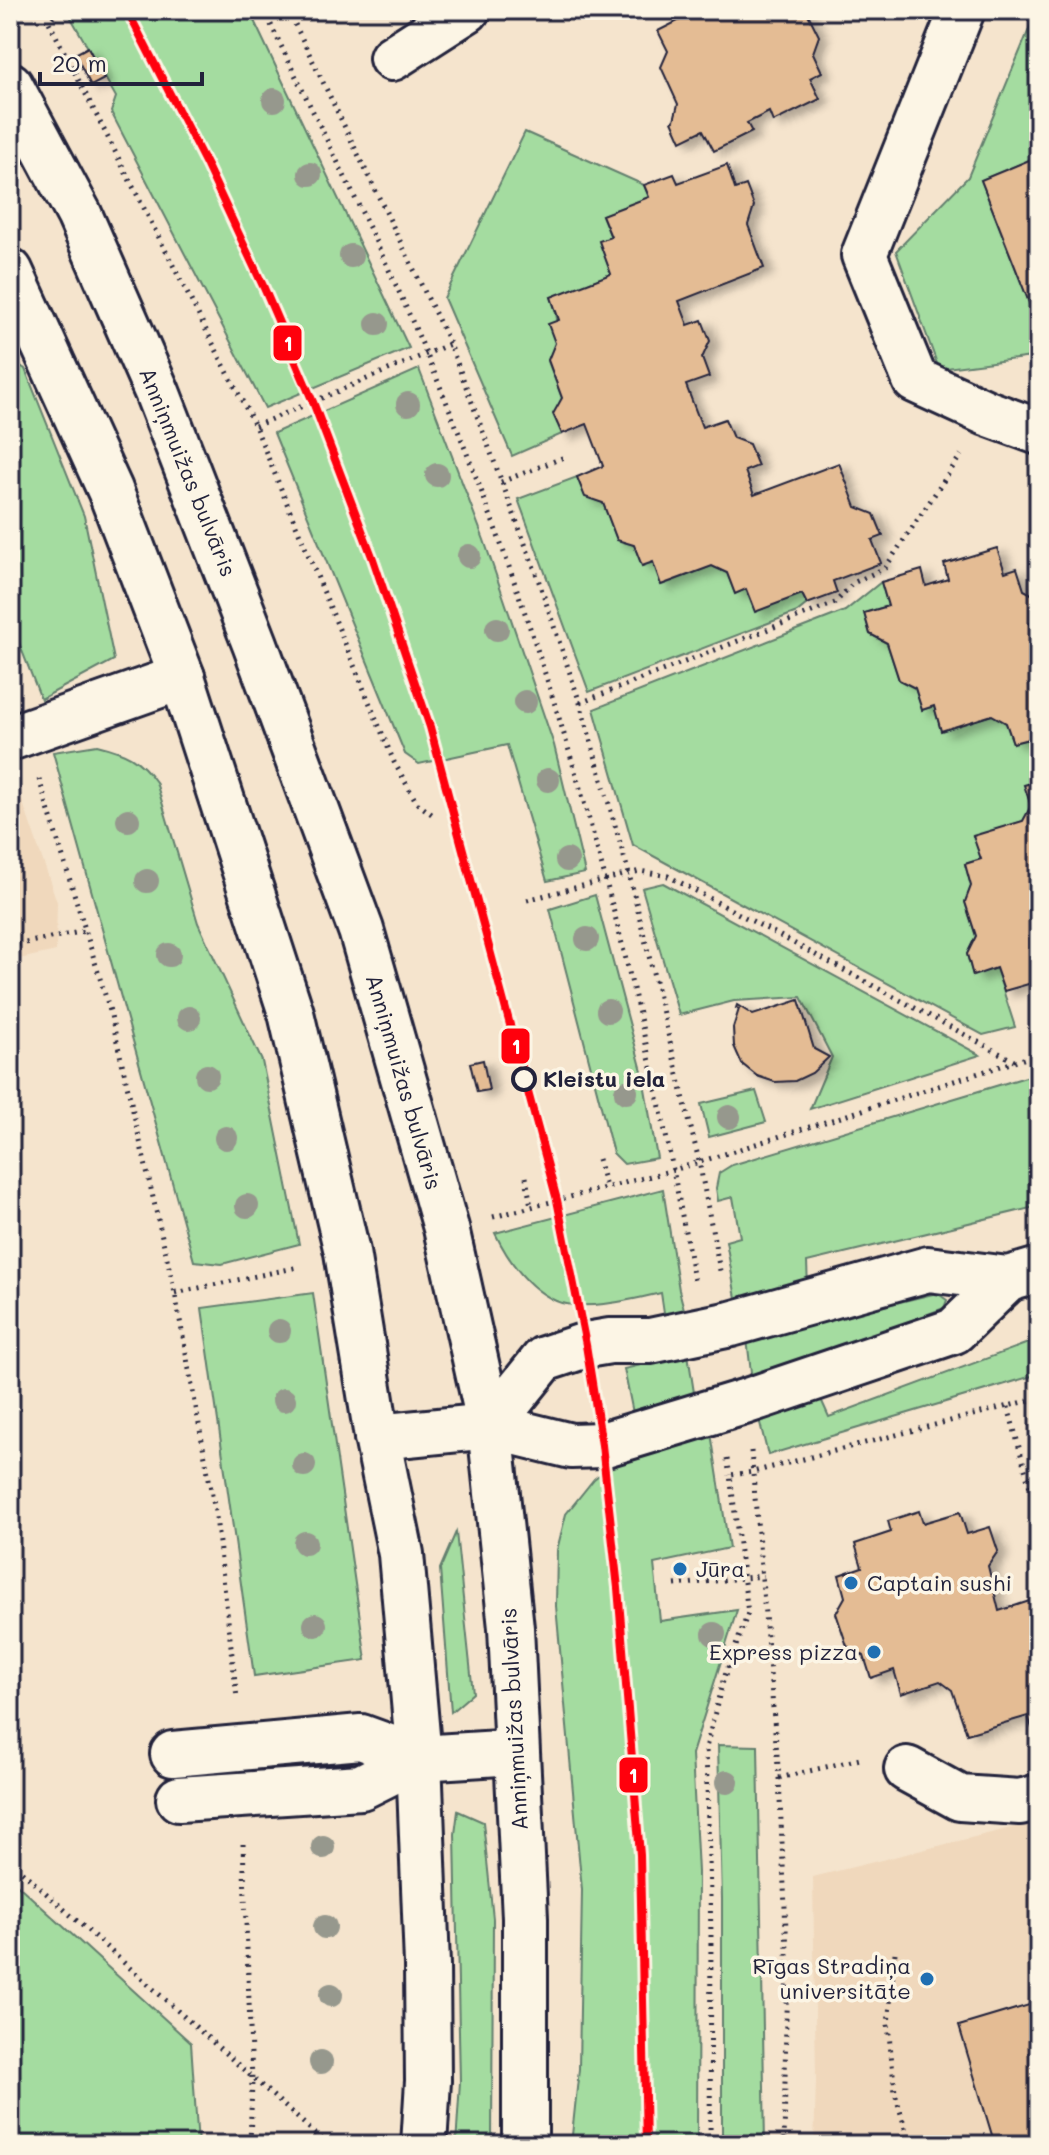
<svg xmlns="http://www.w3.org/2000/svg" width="1049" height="2155" viewBox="0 0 1049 2155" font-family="Mali,sans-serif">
<defs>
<filter id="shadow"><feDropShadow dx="9" dy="5" stdDeviation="4" flood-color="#0004"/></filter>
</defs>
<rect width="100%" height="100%" fill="#f5e4cd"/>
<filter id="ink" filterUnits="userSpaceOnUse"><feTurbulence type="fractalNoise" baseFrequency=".0125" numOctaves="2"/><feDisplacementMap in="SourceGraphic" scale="16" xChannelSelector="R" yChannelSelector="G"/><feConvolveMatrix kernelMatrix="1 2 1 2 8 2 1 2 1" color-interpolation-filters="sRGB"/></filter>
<g filter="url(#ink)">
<g fill="#f0d8bc">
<polygon points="10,765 57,902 56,951 10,961"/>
<polygon points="1039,1821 1039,2145 814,2145 816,2080 813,1877"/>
</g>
<g fill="#a4dca0" stroke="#637f6e" stroke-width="2">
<polygon points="73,10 249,10 409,348 265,408 111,112 116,97 70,16"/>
<polygon points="1037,10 1039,156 981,180 1039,328 1039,356 939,369 896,251 968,177"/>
<path d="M525 132 644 185 649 197 602 215 611 237 600 241 611 274 551 297C560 321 561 337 548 361L562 398 554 414 562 434 512 456 444 298Z"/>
<polygon points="10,359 25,369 84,516 114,660 41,699 10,620"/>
<polygon points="419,369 484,540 554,745 585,873 547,881 507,745 419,764 405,754 274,433"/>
<polygon points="577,477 585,496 603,503 617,540 634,545 642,566 653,562 662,585 712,566 727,573 735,594 746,589 802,594 807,604 797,612 589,692 518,499"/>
<polygon points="881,582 888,606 864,613 870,634 887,643 899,680 915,688 922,710 934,706 941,730 992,715 1006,723 1013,743 1036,737 1039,749 1039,781 1025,785 1031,806 1023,821 974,837 981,859 965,864 971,886 965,902 976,936 967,954 973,975 996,968 1015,1027 983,1035 633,845 594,709 845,611"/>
<path d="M97 745C125 752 139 758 156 782L198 923 262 1061 299 1244 222 1264 194 1261 53 752Z"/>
<polygon points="663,883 980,1055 810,1109 832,1057 801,997 734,1001 679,1015 642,888"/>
<polygon points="595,895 642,1071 657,1158 624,1164 613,1153 550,909"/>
<polygon points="1039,1073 1039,1206 807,1262 808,1288 737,1304 726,1241 740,1237 733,1197 718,1201 716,1188 719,1173 732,1165"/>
<polygon points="756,1091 766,1122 709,1137 701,1104"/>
<path d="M663 1189 679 1290 686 1317 671 1320 664 1313 661 1293C635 1299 582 1312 556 1301 527 1288 508 1260 495 1233Z"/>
<polygon points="313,1293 366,1660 254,1676 202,1308"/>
<polygon points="937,1293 947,1300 944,1308 752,1381 747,1339"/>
<polygon points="1039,1339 1039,1374 768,1455 759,1419 820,1397 829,1417"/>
<polygon points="688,1354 695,1399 634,1418 624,1369"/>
<polygon points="711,1433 729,1548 654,1564 660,1621 737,1610 692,1754 698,1872 697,2145 571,2145 579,2069 582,1890 556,1606 557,1550 566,1514 594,1479 617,1461"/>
<polygon points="456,1532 473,1693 451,1712 440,1569"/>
<polygon points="718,1745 758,1746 765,2145 722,2145 722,1899"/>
<polygon points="458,1811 483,1822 493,1919 492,2145 456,2145 460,2082 455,1834"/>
<polygon points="10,1878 191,2043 198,2145 10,2145"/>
</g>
<g fill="#e4bc94" stroke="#22223b" stroke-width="2" filter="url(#shadow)">
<polygon points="675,10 806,10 819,36 813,53 822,72 810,78 820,99 773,122 769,112 747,123 752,132 714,151 703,130 681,141 672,121 674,120 678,104 661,67 668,51 658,31 680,20"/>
<polygon points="88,47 104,79 91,86 75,54"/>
<polygon points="1039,156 1039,328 981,180"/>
<polygon points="727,165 735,189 746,185 754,206 748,225 764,268 679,301 688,325 702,320 710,341 702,358 709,377 686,385 702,427 725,419 733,438 749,444 758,466 745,471 754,495 839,463 856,507 874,514 883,536 872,540 881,563 833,581 837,593 807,604 802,594 755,612 746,589 735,594 727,573 712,566 661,585 653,562 642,566 634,545 617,540 603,503 585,497 577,477 603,466 587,424 562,434 553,414 562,398 548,360 555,343 548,324 559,320 551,297 611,274 599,241 611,237 602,215 649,197 644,185 674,174 678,183"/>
<polygon points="997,548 1005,572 1017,568 1024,590 1039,598 1039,620 1030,623 1036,643 1039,642 1039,749 1036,737 1013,743 1006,723 992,715 941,731 934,706 922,710 915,688 899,680 887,643 870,634 864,613 888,606 881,582 922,570 926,586 948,579 944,564"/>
<polygon points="1039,781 1039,981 1004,991 996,968 973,976 967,954 976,936 965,902 971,886 965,864 981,859 973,836 1023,821 1031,806 1024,785"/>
<polygon points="799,1000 814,1049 829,1057 812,1073 795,1081 775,1082 757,1076 742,1064 734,1046 733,1028 739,1009 736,1008 737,1005 753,1015"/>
<polygon points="483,1060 489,1090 477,1092 470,1063"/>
<polygon points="919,1511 923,1523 960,1512 967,1534 990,1527 998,1551 988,1566 999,1611 1039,1598 1039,1725 1032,1728 1028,1716 967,1734 952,1690 940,1681 901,1694 894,1670 871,1678 864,1656 847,1646 836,1613 845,1597 839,1575 862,1567 855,1544 891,1532 888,1521"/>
<polygon points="1039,2002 1039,2145 995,2145 959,2026"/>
</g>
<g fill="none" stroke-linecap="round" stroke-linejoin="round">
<g stroke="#22223b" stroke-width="50">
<g id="minor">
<polyline points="962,10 864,255 915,380 987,413 1039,432"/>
<polyline points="392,58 467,10"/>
<polyline points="10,85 79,214 157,392 255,644 361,930 446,1228 490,1426 511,1628 525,1918 525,2145"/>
<polyline points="10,271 110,490 182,677 291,1013 347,1252 377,1437 401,1554 419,1758 427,1965 428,2081 424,2145"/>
<polyline points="10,738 182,677"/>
<polyline points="490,1426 544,1359 586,1345 610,1341 650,1341 731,1324 928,1269 1008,1279 1039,1270"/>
<polyline points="377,1437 490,1426 571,1446 602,1445 744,1402 954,1331 1008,1279"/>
<polyline points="173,1754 361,1737 419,1758 516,1752"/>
<polyline points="907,1769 960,1798 1020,1802 1039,1797"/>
<polyline points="179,1799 361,1787 419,1758"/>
</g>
</g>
<g stroke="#22223b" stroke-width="5" stroke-dasharray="2 6" stroke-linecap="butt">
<polyline points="59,10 49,22 255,426 394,762 417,803 433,815"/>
<path d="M264 10C318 124 376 236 426 353 552 649 637 963 694 1280"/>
<polyline points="288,10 450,344 536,573 580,703 629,874 699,1161 721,1276"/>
<polyline points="255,426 450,344"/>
<polyline points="501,482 567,456"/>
<polyline points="580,703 835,603 853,583 885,568 961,455"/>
<polyline points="39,779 110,1011 175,1293 216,1517 237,1698"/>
<polyline points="527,900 640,871 668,876 1014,1061"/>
<polyline points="10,946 85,931"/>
<polyline points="598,1159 606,1187"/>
<polyline points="526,1177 531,1207"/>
<polyline points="493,1217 674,1170 1039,1054"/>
<polyline points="175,1293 299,1267"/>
<polyline points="1008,1407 1039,1520"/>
<polyline points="751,1451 779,1778 787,1951 784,2145"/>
<polyline points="727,1459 730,1475"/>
<polyline points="675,1585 763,1576"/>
<polyline points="779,1778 860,1759"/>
<polyline points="243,1844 252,2080 250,2145"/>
<polyline points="10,1861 328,2145"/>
<polyline points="895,1953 888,2024 895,2093 910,2145"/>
<polyline points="710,2145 711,1933 706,1748 722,1684 748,1613 730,1475 753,1472 1039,1398"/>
</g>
<use href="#minor" stroke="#fcf5e5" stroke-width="44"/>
<g stroke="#fcf5e5" stroke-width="14">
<polyline id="tram-1" points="127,10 207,166 264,288 313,402 373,559 430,727 557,1200 586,1345 602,1445 618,1588 640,1855 646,2145"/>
</g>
<use href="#tram-1" stroke="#ff000c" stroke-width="8"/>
</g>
<g fill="#96988d">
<circle cx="274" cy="100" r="12"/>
<circle cx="310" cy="174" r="12"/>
<circle cx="351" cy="256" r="12"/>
<circle cx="377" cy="324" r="12"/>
<circle cx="408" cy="404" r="12"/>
<circle cx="437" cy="475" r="12"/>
<circle cx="469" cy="556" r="12"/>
<circle cx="497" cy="629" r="12"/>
<circle cx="525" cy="702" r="12"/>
<circle cx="548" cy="780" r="12"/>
<circle cx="128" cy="820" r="12"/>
<circle cx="567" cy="860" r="12"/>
<circle cx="147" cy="881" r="12"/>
<circle cx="587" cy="939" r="12"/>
<circle cx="169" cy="955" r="12"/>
<circle cx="608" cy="1011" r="12"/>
<circle cx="189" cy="1018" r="12"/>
<circle cx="207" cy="1076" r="12"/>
<circle cx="626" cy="1092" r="12"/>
<circle cx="729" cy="1117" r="12"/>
<circle cx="226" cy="1138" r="12"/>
<circle cx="247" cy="1206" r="12"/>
<circle cx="279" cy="1331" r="12"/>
<circle cx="284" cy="1400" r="12"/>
<circle cx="304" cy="1465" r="12"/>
<circle cx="305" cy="1543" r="12"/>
<circle cx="315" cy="1625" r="12"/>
<circle cx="714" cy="1634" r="12"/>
<circle cx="727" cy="1782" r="12"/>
<circle cx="323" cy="1847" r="12"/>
<circle cx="325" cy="1927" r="12"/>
<circle cx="331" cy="1995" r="12"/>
<circle cx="321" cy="2062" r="12"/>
</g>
</g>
<circle fill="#fcf5e5" stroke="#22223b" stroke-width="4" cx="524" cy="1079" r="11"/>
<g fill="#1f6fb2" stroke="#fcf5e5" stroke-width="3">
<circle cx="680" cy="1569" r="8"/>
<circle cx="851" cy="1583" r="8"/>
<circle cx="874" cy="1652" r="8"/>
<circle cx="927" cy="1979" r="8"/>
</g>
<g text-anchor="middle" stroke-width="7" stroke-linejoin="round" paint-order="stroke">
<g font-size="22" fill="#22223b" stroke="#fcf5e5">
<text transform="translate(188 472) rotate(68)" y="8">Anniņmuižas bulvāris</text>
<text transform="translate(404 1082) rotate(74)" y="8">Anniņmuižas bulvāris</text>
<text transform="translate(514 1719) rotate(-93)" y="8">Anniņmuižas bulvāris</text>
</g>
<g font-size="22" font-weight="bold" fill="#22223b" stroke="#fcf5e5" text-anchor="start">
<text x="543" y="1087">Kleistu iela</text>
</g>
<g font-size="22" fill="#22223b" stroke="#fcf5e5" text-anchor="start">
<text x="696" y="1577">Jūra</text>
<text x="867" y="1591">Captain sushi</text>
<text x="858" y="1660" text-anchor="end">Express pizza</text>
<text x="911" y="1974" text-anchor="end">Rīgas Stradiņa<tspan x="911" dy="25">universitāte</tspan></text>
</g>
</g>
<g stroke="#fcf5e5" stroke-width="3">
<rect x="272" y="324" width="31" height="38" rx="8" fill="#ff000c"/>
<rect x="500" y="1027" width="31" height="38" rx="8" fill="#ff000c"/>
<rect x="618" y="1756" width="31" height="38" rx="8" fill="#ff000c"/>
</g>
<g font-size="22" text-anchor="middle" font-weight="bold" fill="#fff">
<text x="288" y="351">1</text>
<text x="516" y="1054">1</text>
<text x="633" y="1783">1</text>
</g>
<rect width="1049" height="2155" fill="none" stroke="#fcf5e5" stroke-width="40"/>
<rect x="20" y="20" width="1009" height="2115" fill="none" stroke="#22223b" stroke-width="3" filter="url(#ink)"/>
<path d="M40 72v12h162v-12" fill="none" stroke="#22223b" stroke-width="4"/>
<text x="52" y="72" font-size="24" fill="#22223b" stroke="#fcf5e5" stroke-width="6" paint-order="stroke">20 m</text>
</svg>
